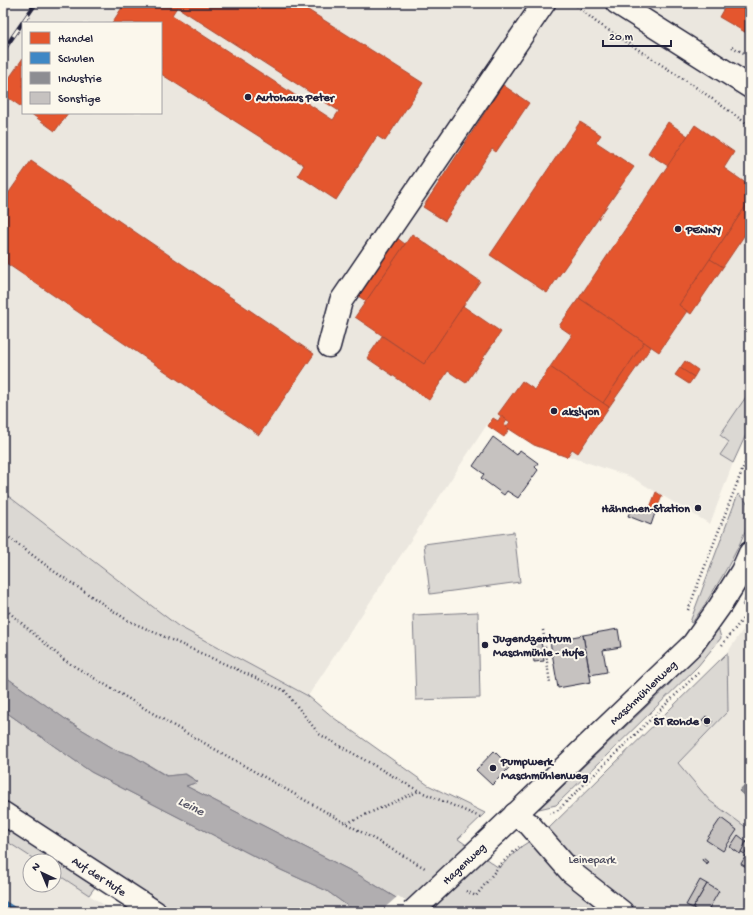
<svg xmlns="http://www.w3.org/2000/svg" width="753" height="915" viewBox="0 0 753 915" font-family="'Gochi Hand',sans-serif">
<rect width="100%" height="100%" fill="#fbf7ec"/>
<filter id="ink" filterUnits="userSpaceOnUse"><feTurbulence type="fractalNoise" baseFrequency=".025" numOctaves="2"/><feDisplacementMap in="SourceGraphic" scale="8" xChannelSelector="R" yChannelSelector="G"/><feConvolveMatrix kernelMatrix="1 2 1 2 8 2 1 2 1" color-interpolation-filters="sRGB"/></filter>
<g filter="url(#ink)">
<g fill="#ebe7df" fill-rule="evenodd">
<path d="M3 3H750V426L733 463 710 524 631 477 534 445 492 417 308 696 178 626 3 492ZM23 23H161V113H23Z"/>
<polygon points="745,627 750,667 750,830 710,801 678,763 728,711 727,653"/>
<polygon points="3,839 37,861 30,861 30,885 54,885 54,872 115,912 3,912"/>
</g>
<g fill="#dbd8d3" stroke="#7e7d87">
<polygon points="750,391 750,426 733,463 720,455 729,442 720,435"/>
<polygon points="3,492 178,626 308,696 334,718 428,785 485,813 458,839 499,868 522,846 546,831 727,653 728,711 678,763 710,801 750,830 750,912 419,912 357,874 186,786 198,782 186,774 167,776 132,755 116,750 71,723 3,675"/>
<path d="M738 494C742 498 748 502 750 508 753 532 707 602 692 623L690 622Z"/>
<polygon points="514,532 520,582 430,594 424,544"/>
<polygon points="750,590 750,600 745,607 742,605"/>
<polygon points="478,612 480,698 416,700 413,615"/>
<polygon points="750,621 750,667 745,627"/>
<polygon points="718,627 721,638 698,666 556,805 539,809 667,687"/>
<polygon points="3,710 91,772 281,870 327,891 356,912 161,912 3,808"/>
<polygon points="3,826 95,887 89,895 54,872 54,861 37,861 3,839"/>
</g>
<polygon fill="#b1aeb0" stroke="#787681" points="3,675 71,723 116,750 132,755 166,776 185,774 198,782 186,786 357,874 419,912 356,912 327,891 281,870 91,772 3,710"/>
<polygon fill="#fbf7ec" points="398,896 420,910 421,912 380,912"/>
<g fill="#e4572e" stroke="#aa4732" fill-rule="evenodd">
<path d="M125 3H297L423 83 385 141 377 136 336 200 298 175 304 165 161 74V23H112ZM177 7 339 111 333 120 172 15Z"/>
<polygon points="727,3 750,3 750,35 719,17"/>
<polygon points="23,58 23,108 3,94 3,87"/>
<polygon points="503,85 529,103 496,152 492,149 445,221 423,207"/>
<polygon points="30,113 68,113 55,131"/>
<polygon points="580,122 601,135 596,142 634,167 547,293 490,255"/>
<polygon points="668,122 688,136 668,166 648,153"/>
<polygon points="695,125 734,152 724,168 750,186 750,200 679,305 687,311 659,352 579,298"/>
<polygon points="31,161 314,354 259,435 3,261 3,201"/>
<polygon points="750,200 750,227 723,267 710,259"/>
<polygon points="412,234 480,281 424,364 355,317"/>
<polygon points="397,238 405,244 366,301 358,296"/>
<polygon points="710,259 723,267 691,314 679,305"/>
<polygon points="579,298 644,342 603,403 550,367 572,335 559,326"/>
<polygon points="463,306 501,332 466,383 448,371 429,400 367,358 382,336 424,364"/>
<polygon points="644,342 651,347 609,407 603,403"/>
<polygon points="685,361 698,370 694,377 680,368"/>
<polygon points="550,367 609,407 578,453 572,449 567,457 534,445 506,427 510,422 498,414 522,381 535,390"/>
<polygon points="680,368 694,377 689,384 675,375"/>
<polygon points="501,416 507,420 504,425 509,429 504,437 488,426 493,418 498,421"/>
<polygon points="656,492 662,496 655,513 649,510"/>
</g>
<polygon fill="#3f88c5" stroke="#36699c" points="3,900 22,912 3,912"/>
<polygon fill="#8d8d92" stroke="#6d6d78" points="750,779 750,801 739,791"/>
<g fill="#c6c2c0" stroke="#22223b">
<polygon points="493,437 517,455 520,450 538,463 535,467 538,470 518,498 507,491 504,495 481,478 484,474 473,466"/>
<polygon points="633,504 655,513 651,525 628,516"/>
<polygon points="618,629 621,647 603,650 607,672 590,675 583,635"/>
<polygon points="583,635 591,682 558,688 550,641"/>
<polygon points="541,641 544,661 534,662 532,642"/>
<polygon points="706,716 713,722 709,726 702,720"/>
<polygon points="494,751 510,767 492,785 476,770"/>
<polygon points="721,818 737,830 723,851 706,840"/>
<polygon points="738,835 747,842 740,854 730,847"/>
<polygon points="746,842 750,844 745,854 741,852"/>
<polygon points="746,855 750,857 750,869 741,864"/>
<polygon points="703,858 708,862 707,864 702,860"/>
<polygon points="700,880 707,884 693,908 686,905"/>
<polygon points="707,884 719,891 707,912 699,912 693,908"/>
</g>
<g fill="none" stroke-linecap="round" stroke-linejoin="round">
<g stroke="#22223b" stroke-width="25">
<g id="minor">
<polyline points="329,346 341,301 544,3"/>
<path id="s1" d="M3 813 155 912"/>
<polyline points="515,814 529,824 571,872 622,912"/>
<path id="s2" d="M497 832 693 644 720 606 742 571 750 553"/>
</g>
</g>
<g stroke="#22223b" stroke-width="25">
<polyline id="major" points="617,3 750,87"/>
</g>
<g stroke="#22223b" stroke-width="2.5" stroke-dasharray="1 3" stroke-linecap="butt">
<polyline points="574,3 596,22 700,90 750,126"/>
<polyline points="732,47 750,56"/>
<polyline points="3,533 55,572 127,620 285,691 319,734 419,791 480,817"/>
<polyline points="3,607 64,660 174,726 425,868"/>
<polyline points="688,610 750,450"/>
<polyline points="543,630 550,684"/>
<polyline points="722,645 750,610"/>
<polyline points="550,814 558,810 698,673"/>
<polyline points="347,823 419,791"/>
<polyline points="466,891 476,896 499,866 519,847"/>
</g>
<use href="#minor" stroke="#fbf7ec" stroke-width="22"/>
<use href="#major" stroke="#fbf7ec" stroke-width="22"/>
<g stroke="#22223b" stroke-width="4.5">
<polyline id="rail" points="3,51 36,3"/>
</g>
<use href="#rail" stroke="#fbf7ec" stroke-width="3" stroke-dasharray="9" stroke-linecap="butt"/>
<g stroke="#22223b" stroke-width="25" stroke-linecap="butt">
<g id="minor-bridge">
<path id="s3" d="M412 912 497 832"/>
</g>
</g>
<use href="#minor-bridge" stroke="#fbf7ec" stroke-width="22"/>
</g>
</g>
<g fill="#22223b" stroke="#fbf7ec" stroke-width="1.5">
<circle cx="248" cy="97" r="4"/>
<circle cx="678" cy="229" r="4"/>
<circle cx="554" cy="411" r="4"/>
<circle cx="698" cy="508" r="4"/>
<circle cx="485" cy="645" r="4"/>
<circle cx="707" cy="721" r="4"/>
<circle cx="493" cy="768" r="4"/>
</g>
<g text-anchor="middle" stroke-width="4" stroke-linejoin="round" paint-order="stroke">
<g font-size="12" font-weight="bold" fill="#22223b" stroke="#fbf7ec" text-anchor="start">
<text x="256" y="101">Autohaus Peter</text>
<text x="686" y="233">PENNY</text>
<text x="562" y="415">aks!yon</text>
<text x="690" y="512" text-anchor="end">Hähnchen-Station</text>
<text x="493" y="642">Jugendzentrum<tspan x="493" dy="14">Maschmühle - Hufe</tspan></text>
<text x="699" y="725" text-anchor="end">ST Rohde</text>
<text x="501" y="765">Pumpwerk<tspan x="501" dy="14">Maschmühlenweg</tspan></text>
</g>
<g font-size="12" fill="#22223b" stroke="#fbf7ec">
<text dy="4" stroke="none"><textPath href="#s2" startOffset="202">Maschmühlenweg</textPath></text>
<text dy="4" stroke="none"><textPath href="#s3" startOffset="71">Hagenweg</textPath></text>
<text dy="4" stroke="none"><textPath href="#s1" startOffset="115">Auf der Hufe</textPath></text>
</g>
<g font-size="12" fill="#505061" stroke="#fbf7ec">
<text x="592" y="863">Leinepark</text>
</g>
<g font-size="13" font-style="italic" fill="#545364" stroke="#fbf7ec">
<text transform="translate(192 805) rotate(27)" y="5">Leine</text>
</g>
</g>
<rect width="753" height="915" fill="none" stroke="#fbf7ec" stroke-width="16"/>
<rect x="8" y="8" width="737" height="899" fill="none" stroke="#22223b" stroke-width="1.5" filter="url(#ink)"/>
<rect x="22" y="22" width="140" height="92" fill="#fbf7ec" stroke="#a4a2a5"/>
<rect x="30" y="32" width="20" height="12" fill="#e4572e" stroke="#a4a2a5"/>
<text x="58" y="42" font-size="12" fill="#22223b">Handel</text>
<rect x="30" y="52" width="20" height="12" fill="#3f88c5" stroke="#a4a2a5"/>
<text x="58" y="62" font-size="12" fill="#22223b">Schulen</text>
<rect x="30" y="72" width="20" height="12" fill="#8d8d92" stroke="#a4a2a5"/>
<text x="58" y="82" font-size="12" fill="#22223b">Industrie</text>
<rect x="30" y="92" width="20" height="12" fill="#c6c2c0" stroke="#a4a2a5"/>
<text x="58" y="102" font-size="12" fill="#22223b">Sonstige</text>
<g transform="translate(42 873) rotate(316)"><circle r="19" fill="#fbf7ec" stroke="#a4a2a5"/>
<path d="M0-3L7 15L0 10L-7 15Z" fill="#22223b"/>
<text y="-6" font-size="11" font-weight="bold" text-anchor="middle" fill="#22223b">N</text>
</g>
<path d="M603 40v6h68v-6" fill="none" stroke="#22223b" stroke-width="2"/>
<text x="609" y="40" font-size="12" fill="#22223b" stroke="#fbf7ec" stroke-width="3" paint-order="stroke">20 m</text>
</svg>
